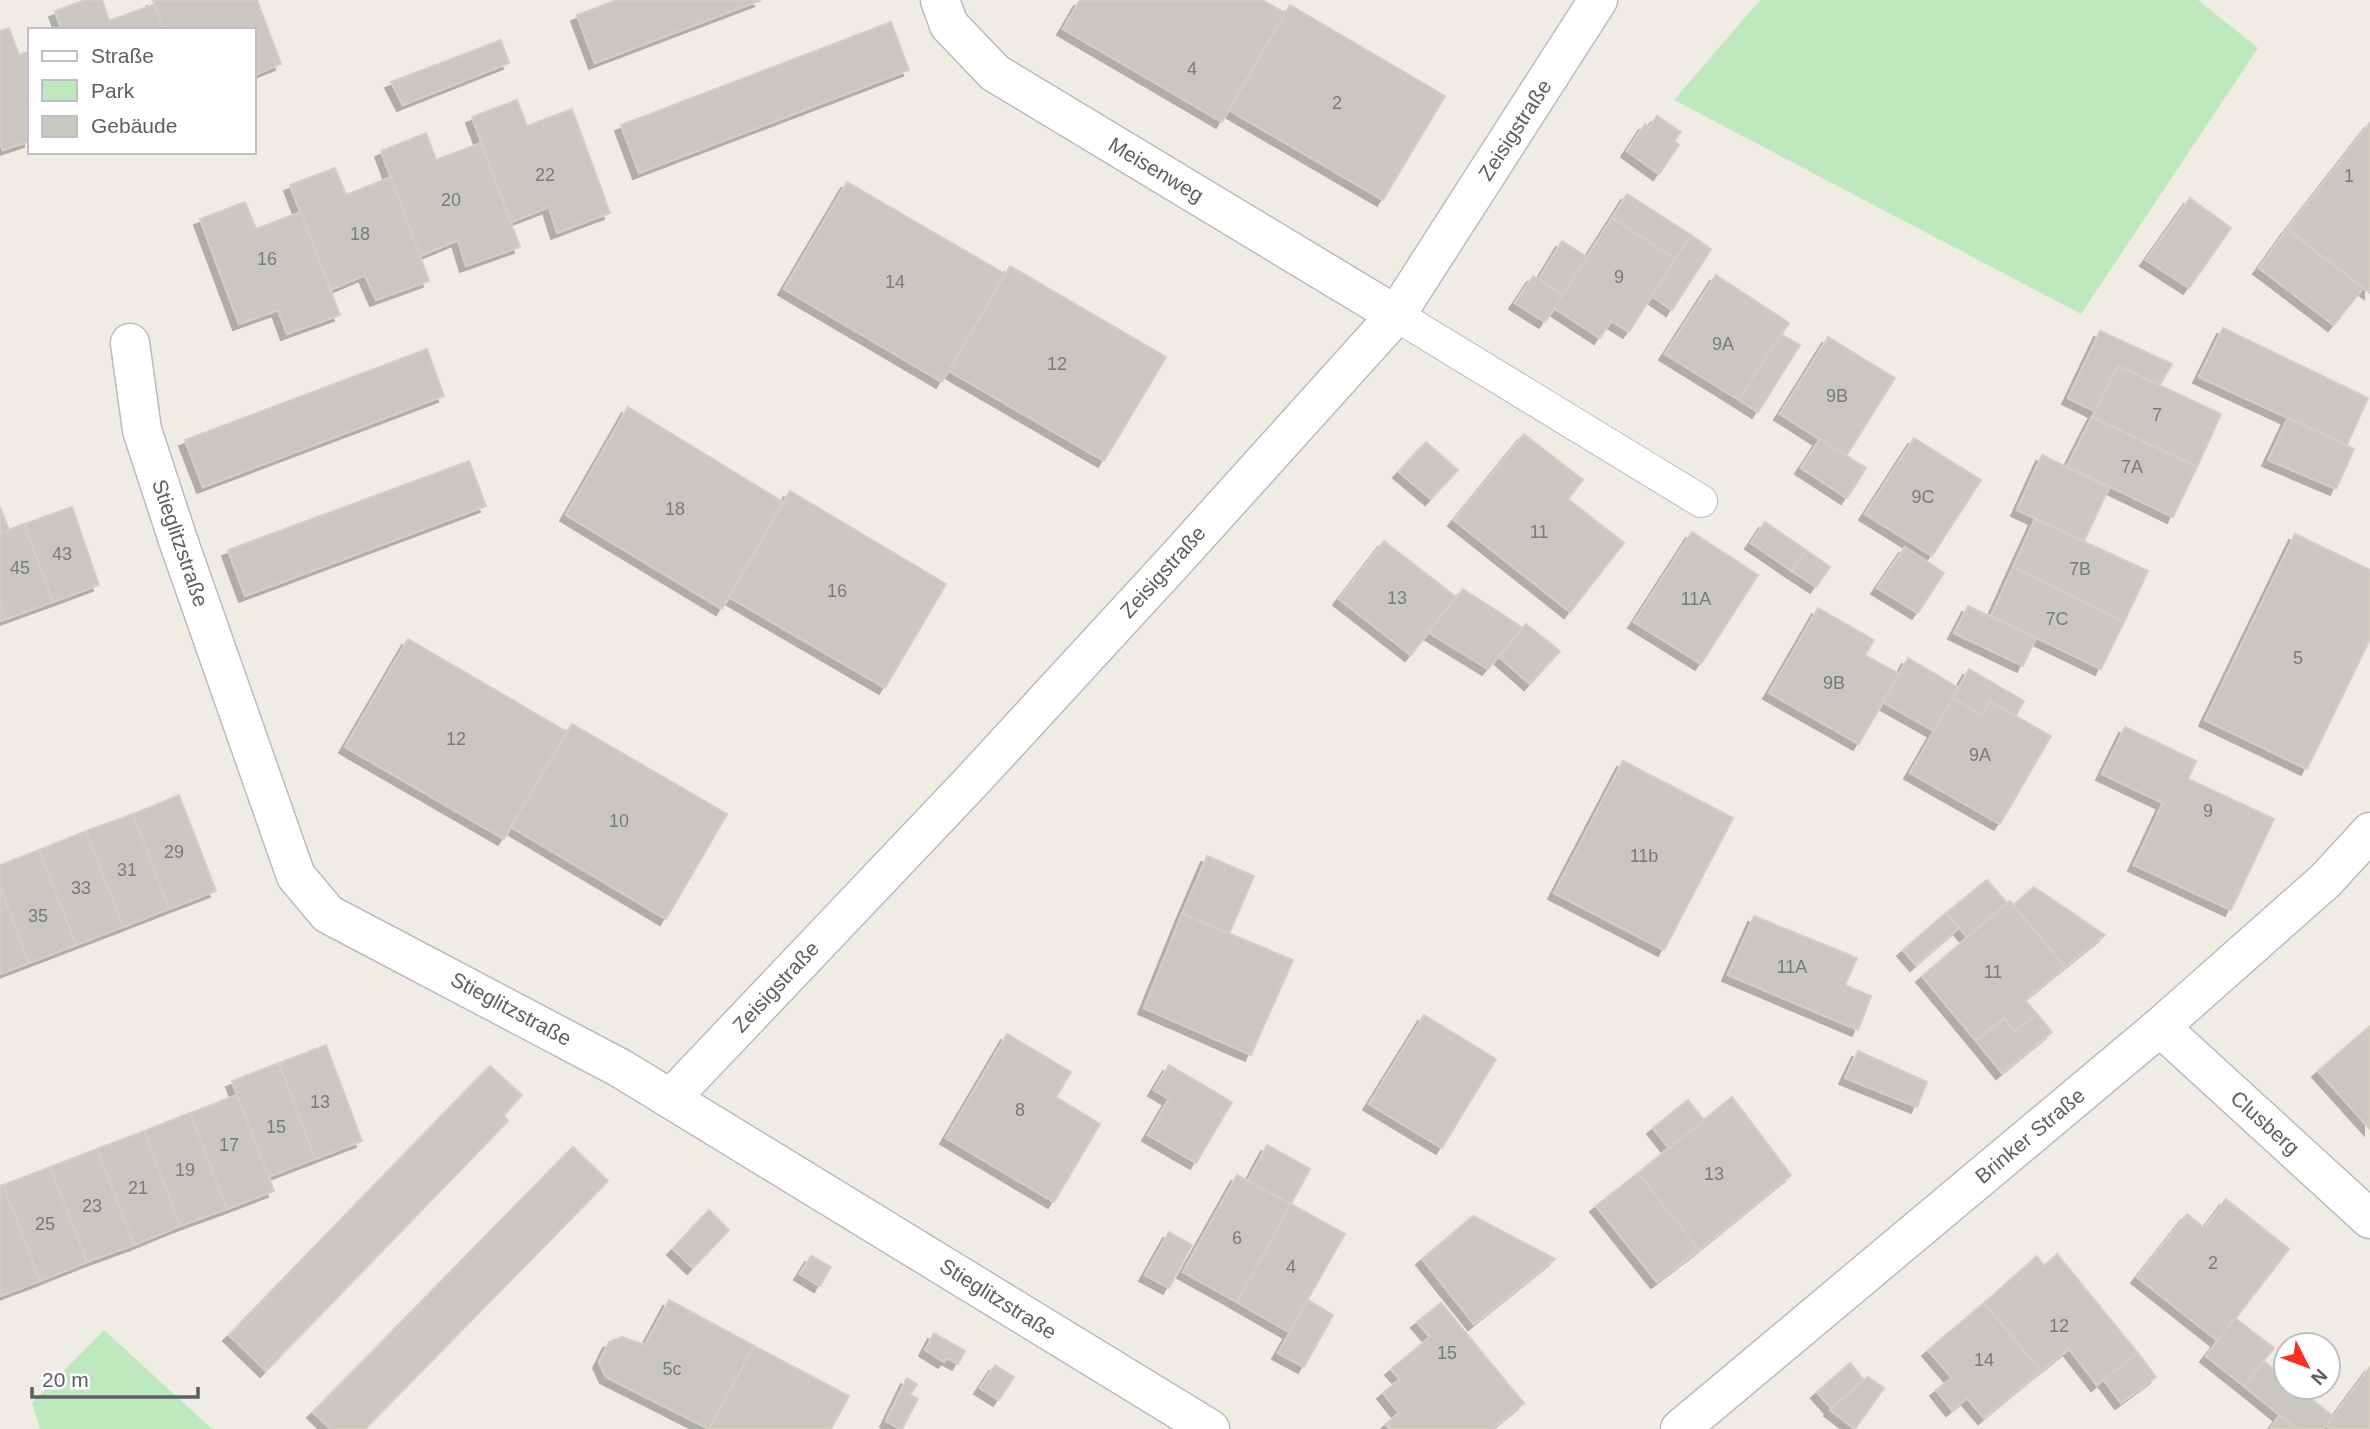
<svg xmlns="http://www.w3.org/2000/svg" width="2370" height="1429" viewBox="0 0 2370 1429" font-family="Helvetica,sans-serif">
<defs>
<filter id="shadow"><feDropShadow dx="-6" dy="6" stdDeviation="0" flood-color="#0004"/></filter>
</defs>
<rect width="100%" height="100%" fill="#efede3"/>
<g fill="#bee9be">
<polygon points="1760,0 2198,0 2258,48 2081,314 1674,100"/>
<polygon points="104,1330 212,1429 40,1429 32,1403"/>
</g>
<g fill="#cac7c0" stroke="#d4cec1" stroke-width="2" filter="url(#shadow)">
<polygon points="85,0 102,0 109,21 155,4 164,30 62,30 55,11"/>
<polygon points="153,0 257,0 281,64 254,75 254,30 164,30"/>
<polygon points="617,0 761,0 595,63 577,15"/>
<polygon points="1080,0 1262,0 1285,13 1222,122 1063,29"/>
<polygon points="1290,5 1445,96 1383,200 1229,110"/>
<polygon points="891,22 909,70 639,173 621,125"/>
<polygon points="9,28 19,55 30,51 30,141 3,150 0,142 0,31"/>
<polygon points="501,40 509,63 403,105 391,82"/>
<polygon points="517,100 527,126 572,109 610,213 557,233 549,207 511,222 472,117"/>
<polygon points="1657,116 1681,132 1674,141 1679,145 1659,174 1627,151 1645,124 1649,127"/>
<polygon points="2370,123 2370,293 2287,229"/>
<polygon points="426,133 436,160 481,143 520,247 466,266 458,240 420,256 381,151"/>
<polygon points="335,168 346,195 391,177 429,281 376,300 365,275 330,290 290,185"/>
<polygon points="847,182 1005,274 942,382 784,289"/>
<polygon points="1627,194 1691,235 1675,259 1612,218"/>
<polygon points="2190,198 2231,228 2189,288 2146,260"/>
<polygon points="245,202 256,229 301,212 340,315 287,334 278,310 239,324 200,219"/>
<polygon points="1612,218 1675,259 1629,332 1611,321 1600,338 1554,308"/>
<polygon points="2287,229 2363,288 2334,325 2259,268"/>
<polygon points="1691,235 1711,249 1672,310 1652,296"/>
<polygon points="1562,241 1587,257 1563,295 1539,279"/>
<polygon points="1010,266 1166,357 1104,461 949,371"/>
<polygon points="1716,275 1789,323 1739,400 1665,354"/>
<polygon points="1533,276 1563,295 1545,322 1515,303"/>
<polygon points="2223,328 2368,398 2347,445 2199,377"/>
<polygon points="2100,331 2172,364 2160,385 2118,366 2096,412 2068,398"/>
<polygon points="1781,334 1800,345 1758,412 1739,400"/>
<polygon points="1828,337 1895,378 1846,456 1780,414"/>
<polygon points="427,349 444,396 203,487 185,440"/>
<polygon points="2118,366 2221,414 2197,467 2092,417"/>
<polygon points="628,407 783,502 722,609 566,515"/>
<polygon points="2092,417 2197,467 2173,517 2067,466"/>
<polygon points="2288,418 2354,449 2336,489 2268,460"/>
<polygon points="1524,434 1583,480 1568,499 1624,543 1570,612 1454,520"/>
<polygon points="1914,438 1981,480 1932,556 1865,514"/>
<polygon points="1820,439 1866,468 1847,498 1801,468"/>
<polygon points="1426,442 1458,470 1431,499 1399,472"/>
<polygon points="2042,455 2109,488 2084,541 2017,510"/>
<polygon points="469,461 486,506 245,596 228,550"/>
<polygon points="790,491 946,584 885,688 729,597"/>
<polygon points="0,507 9,530 0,533"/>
<polygon points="72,507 99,585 53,602 24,524"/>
<polygon points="2035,519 2148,571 2124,622 2013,567"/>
<polygon points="1765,522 1806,550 1792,571 1751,543"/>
<polygon points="24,524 53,602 6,619 0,603 0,533"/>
<polygon points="1692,532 1758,575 1701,664 1634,622"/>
<polygon points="2295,534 2370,570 2370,639 2307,769 2205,720"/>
<polygon points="1384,541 1456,597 1411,655 1339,599"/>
<polygon points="1905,547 1944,573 1918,613 1877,588"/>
<polygon points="1806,550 1830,567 1816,587 1792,571"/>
<polygon points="2013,567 2124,622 2101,669 1991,616"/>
<polygon points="1463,589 1523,628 1488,669 1428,632"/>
<polygon points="0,603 6,619 0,621"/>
<polygon points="1968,606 2036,638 2023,666 1954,633"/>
<polygon points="1818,608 1874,640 1865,655 1899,674 1859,744 1769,693"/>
<polygon points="1526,624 1560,651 1530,684 1499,657"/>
<polygon points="408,639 567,732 504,839 345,747"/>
<polygon points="1908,658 1959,688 1934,731 1883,702"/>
<polygon points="1969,669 2024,701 2016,715 1989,701 1982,715 1953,698"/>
<polygon points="1953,698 1982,715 1989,701 2051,736 2000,824 1910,773"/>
<polygon points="572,724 727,814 666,919 511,827"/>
<polygon points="2125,727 2196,761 2188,779 2274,819 2231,910 2134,865 2163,803 2102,774"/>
<polygon points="1623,761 1733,818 1664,950 1554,893"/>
<polygon points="179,795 216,891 169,909 133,814"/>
<polygon points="133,814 169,909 123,927 86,831"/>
<polygon points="86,831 123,927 76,945 39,850"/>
<polygon points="39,850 76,945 29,963 0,887 0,865"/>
<polygon points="1207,856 1254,876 1229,934 1182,914"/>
<polygon points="1987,880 2007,903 1967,937 1946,913"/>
<polygon points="0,887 29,963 0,974"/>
<polygon points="2034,887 2105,935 2065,967 2013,905"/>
<polygon points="2010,901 2065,967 2025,1000 2037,1014 2015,1031 2004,1018 1976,1041 1922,976"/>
<polygon points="1946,913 1959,928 1916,965 1903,950"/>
<polygon points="1182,914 1293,960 1251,1055 1144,1008"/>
<polygon points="1754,916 1857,958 1845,985 1871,996 1858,1030 1728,975"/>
<polygon points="2037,1014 2052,1032 2002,1073 1976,1041 2004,1018 2015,1031"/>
<polygon points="1424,1015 1496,1059 1442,1148 1369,1104"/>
<polygon points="2370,1026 2370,1129 2318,1071"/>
<polygon points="1007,1034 1071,1072 1056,1097 1100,1124 1054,1202 946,1138"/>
<polygon points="326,1045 362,1141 315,1159 279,1063"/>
<polygon points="1858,1051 1927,1082 1917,1107 1845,1078"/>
<polygon points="279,1063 315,1159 268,1177 232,1081"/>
<polygon points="1169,1065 1232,1102 1196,1163 1148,1135 1169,1099 1154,1090"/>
<polygon points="490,1066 522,1095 504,1115 508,1121 266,1371 229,1335"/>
<polygon points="237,1095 274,1191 227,1209 190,1113"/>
<polygon points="1732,1097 1791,1175 1699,1250 1638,1173"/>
<polygon points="1688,1100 1704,1120 1669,1148 1653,1128"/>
<polygon points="190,1113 227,1209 180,1226 144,1131"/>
<polygon points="144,1131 180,1226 134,1245 97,1149"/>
<polygon points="1267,1145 1310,1169 1291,1204 1248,1181"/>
<polygon points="573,1147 608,1181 365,1429 331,1429 313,1412"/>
<polygon points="97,1149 134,1245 87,1262 50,1167"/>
<polygon points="50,1167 87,1262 40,1281 3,1185"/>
<polygon points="1638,1173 1699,1250 1657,1282 1596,1206"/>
<polygon points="1237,1175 1291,1204 1237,1302 1183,1272"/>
<polygon points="3,1185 40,1281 0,1296 0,1186"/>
<polygon points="2226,1199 2289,1249 2218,1341 2137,1277 2187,1214 2204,1228"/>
<polygon points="1291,1204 1345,1234 1289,1332 1237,1302"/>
<polygon points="709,1210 729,1230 693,1268 673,1249"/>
<polygon points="1473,1216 1555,1259 1474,1324 1422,1259"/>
<polygon points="1169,1232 1192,1245 1169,1288 1145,1275"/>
<polygon points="2057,1254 2138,1353 2097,1385 2069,1349 2041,1371 1984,1303 2037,1256 2044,1266"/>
<polygon points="811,1256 831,1267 820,1286 800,1274"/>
<polygon points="669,1300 754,1346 709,1429 606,1377 599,1362 609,1342 622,1337 645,1345"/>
<polygon points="1308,1300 1333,1315 1304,1367 1278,1353"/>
<polygon points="1441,1303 1524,1403 1492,1429 1390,1429 1386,1424 1399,1413 1383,1393 1400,1379 1391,1369 1430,1337 1417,1322"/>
<polygon points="1984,1303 2041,1371 1984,1418 1967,1398 1952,1410 1936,1390 1952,1378 1928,1350"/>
<polygon points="2235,1318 2274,1348 2244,1386 2206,1356"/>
<polygon points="934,1333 965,1351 958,1364 947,1358 944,1362 925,1350"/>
<polygon points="754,1346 849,1396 831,1429 709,1429"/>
<polygon points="2138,1353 2156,1377 2121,1403 2103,1379"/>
<polygon points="2264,1361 2286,1379 2286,1387 2296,1387 2333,1416 2323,1429 2297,1429 2244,1386"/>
<polygon points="1850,1363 1864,1380 1831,1408 1817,1392"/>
<polygon points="995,1365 1014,1377 999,1400 980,1388"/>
<polygon points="2370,1367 2370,1429 2330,1429 2326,1426"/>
<polygon points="1868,1377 1884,1388 1855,1429 1830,1410"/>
<polygon points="907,1378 917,1384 910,1395 918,1399 902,1429 900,1429 886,1421"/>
<polygon points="2280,1415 2297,1429 2270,1429"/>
</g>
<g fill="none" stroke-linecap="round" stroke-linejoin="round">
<g stroke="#b8bbc0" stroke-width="34">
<polyline id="lane" points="1396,315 1701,501"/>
</g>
<g stroke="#b8bbc0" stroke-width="41">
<g id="street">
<polyline points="940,0 949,25 995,73 1396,315"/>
<polyline points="130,343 142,430 178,540 296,876 328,914 620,1068 1210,1429"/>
<polyline points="2160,1027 2370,1219"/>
<polyline points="671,1098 972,781 1177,558 1396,315 1598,0"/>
<polyline points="1680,1429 2160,1027 2326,880 2370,832"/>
</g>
</g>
<use href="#lane" stroke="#fff" stroke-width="32"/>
<use href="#street" stroke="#fff" stroke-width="38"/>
</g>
<g text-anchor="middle" stroke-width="5" stroke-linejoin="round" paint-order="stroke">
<g font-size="18" fill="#777a7c">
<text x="1192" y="75">4</text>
<text x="1337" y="109">2</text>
<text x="545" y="181">22</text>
<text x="2349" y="182">1</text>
<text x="451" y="206">20</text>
<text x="360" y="240">18</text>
<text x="267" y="265">16</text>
<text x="1619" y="283">9</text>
<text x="895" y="288">14</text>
<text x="1723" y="350">9A</text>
<text x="1057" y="370">12</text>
<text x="1837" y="402">9B</text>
<text x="2157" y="421">7</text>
<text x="2132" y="473">7A</text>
<text x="1923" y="503">9C</text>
<text x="675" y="515">18</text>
<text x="1539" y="538">11</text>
<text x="62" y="560">43</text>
<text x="20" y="574">45</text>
<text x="2080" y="575">7B</text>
<text x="837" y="597">16</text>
<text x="1397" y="604">13</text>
<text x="1696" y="605">11A</text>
<text x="2057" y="625">7C</text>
<text x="2298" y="664">5</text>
<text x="1834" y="689">9B</text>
<text x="456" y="745">12</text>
<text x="1980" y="761">9A</text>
<text x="2208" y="817">9</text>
<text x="619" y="827">10</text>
<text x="174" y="858">29</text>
<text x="1644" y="862">11b</text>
<text x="127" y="876">31</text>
<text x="81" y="894">33</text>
<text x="38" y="922">35</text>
<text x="1792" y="973">11A</text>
<text x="1993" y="978">11</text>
<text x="320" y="1108">13</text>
<text x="1020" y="1116">8</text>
<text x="276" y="1133">15</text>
<text x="229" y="1151">17</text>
<text x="185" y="1176">19</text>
<text x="1714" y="1180">13</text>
<text x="138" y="1194">21</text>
<text x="92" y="1212">23</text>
<text x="45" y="1230">25</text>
<text x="1237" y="1244">6</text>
<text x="2213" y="1269">2</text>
<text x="1291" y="1273">4</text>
<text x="2059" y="1332">12</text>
<text x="1447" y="1359">15</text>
<text x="1984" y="1366">14</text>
<text x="672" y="1375">5c</text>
</g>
<g font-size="21" fill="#5b6065" stroke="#fff">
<text transform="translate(1515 130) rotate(-57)" y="7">Zeisigstraße</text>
<text transform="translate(1156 170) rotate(31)" y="7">Meisenweg</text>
<text transform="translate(180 543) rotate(71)" y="7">Stieglitzstraße</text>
<text transform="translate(1163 572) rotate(-48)" y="7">Zeisigstraße</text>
<text transform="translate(776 987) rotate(-47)" y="7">Zeisigstraße</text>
<text transform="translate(511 1009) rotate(28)" y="7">Stieglitzstraße</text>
<text transform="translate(2265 1123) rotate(42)" y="7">Clusberg</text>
<text transform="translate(2030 1136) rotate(-40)" y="7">Brinker Straße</text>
<text transform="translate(998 1299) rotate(32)" y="7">Stieglitzstraße</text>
</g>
</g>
<rect x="28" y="28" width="228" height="126" fill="#ffffff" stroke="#bdbfc1" stroke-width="2"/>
<rect x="42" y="51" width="35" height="10" fill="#ffffff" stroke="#bdbfc1" stroke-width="2"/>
<text x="91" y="63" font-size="21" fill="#5b6065">Straße</text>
<rect x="42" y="80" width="35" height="21" fill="#bee9be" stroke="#bdbfc1" stroke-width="2"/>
<text x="91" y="98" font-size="21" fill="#5b6065">Park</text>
<rect x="42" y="116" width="35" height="21" fill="#cac7c0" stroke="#bdbfc1" stroke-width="2"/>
<text x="91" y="133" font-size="21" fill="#5b6065">Gebäude</text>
<g transform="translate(2307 1366) rotate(132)"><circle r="33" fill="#ffffff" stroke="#bdbfc1" stroke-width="2"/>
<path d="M0-5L12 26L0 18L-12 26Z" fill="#f73222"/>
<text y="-10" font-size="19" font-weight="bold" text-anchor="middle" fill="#5b6065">N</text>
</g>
<path d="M32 1387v10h166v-10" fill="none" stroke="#5b6065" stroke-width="3.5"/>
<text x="42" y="1387" font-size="21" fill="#5b6065" stroke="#ffffff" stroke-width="5" paint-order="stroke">20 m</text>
</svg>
